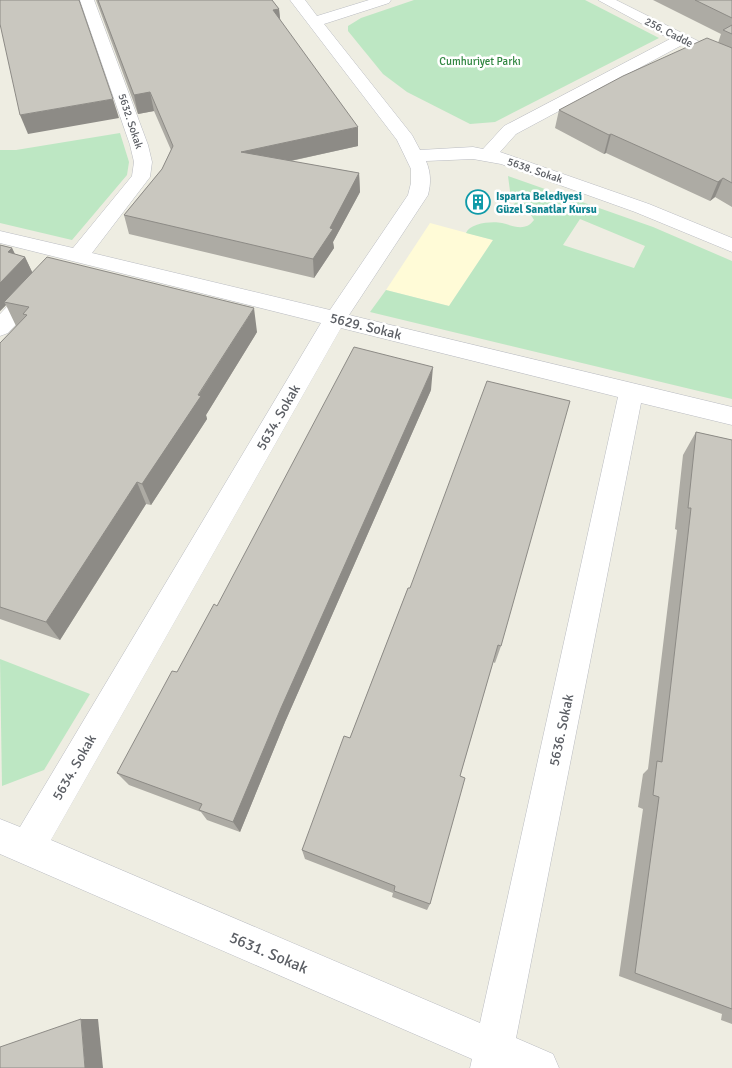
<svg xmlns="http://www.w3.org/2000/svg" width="732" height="1068" viewBox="0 0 732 1068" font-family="Signika,sans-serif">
<rect width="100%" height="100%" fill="#eeede2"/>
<polygon fill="#fffbd7" points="430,223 493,240 449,306 386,290"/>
<g fill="#bde7c3" fill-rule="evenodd">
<polygon points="414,0 585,0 659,38 495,122 470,124 407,92 383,74 348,31 348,26 361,18"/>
<polygon points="120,133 129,162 127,175 72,240 0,223 0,150 16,150"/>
<path d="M508 176 653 227 732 261V399L370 312 386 290 449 306 493 240 466 233C470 223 492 221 502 223 514 226 525 232 534 220L531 215 511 208 518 199 510 191ZM580 219 645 246 634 268 563 245Z"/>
<polygon points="0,659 90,694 44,770 2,786"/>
</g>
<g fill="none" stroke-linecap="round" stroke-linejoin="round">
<g stroke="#babcc2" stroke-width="1">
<g id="minor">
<path d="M80 0H94L148 145 152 162 150 177 92 253 330 310 408 195 411 183V169L397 140 290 0H305L317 16 369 0H391L389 3 324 24 412 135 420 150 473 147 483 149 504 126 670 39 598 0H616L732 58V69L682 45 516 134 500 152 649 204 732 238V252L635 212 501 164 473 159 426 161C431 173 431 183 428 195L349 315 732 407V425L641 403 516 1038 553 1054 559 1068H470L472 1059 0 854V819L20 827 321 323 0 243V231L73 248 132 176 134 162 130 145ZM341 328 618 397 480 1023 51 840Z"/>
<polygon points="36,282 44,284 47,289 44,294 8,333 0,336 0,314 28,284"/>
</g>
</g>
<use href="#minor" fill="#fff" fill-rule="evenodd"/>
</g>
<g fill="#adaba4">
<polygon points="96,0 272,0 279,9 280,20 358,146 291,161 359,173 360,192 333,242 334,248 314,278 129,234 124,215 162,169 171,150 154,111 138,114"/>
<polygon points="653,0 732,0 732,207 715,197 710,201 606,153 604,154 555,128 559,110 718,43 721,34"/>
<polygon points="0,245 12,248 15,254 25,257 32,272 257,332 206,415 207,419 151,505 146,504 60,640 0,619 0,343 16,326 6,305 0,311"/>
<polygon points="431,390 285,722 240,832 207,820 201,812 129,785 117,773 217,606"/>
<polygon points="696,432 732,440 732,1024 721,1020 722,1014 619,976 643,809 638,807 643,774 648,769 677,530 675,529 683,455"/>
<polygon points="408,588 501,646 495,663 493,662 460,776 430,904 427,910 392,897 393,893 305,859 302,850 350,738"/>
</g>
<g fill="#8d8b86">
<polygon points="279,9 281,27 273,10"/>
<polygon points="150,92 154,111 138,114 134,95"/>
<polygon points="113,99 119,118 28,134 20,115"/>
<polygon points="358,127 358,146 244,171 241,152"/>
<polygon points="611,134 606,153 604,154 609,135"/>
<polygon points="359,173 360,192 333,242 334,248 314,278 313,259"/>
<polygon points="723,178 715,197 710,201 718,182"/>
<polygon points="12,248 19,263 25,257 34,276 4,302 6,305 0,311 0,283 8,252"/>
<polygon points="254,308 257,332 206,415 207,419 151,505 142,484"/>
<polygon points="433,367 431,390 285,722 240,832 233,822 281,708"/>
<polygon points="137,482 146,504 60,640 46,622"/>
<polygon points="81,1019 98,1019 103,1068 85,1068"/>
</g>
<g fill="#c9c7bf" stroke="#8d8b86">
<polygon points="0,0 79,0 113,99 20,115 0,24"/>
<polygon points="98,0 272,0 279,9 273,10 358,127 241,152 359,173 330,228 333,229 313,259 124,215 162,169 173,146 150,92 134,95"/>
<polygon points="695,0 732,0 732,18"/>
<polygon points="732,25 732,34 723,30"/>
<polygon points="707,38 732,48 732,183 723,178 718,182 611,134 609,135 559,110 623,76"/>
<polygon points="0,245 12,248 8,252 25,257 0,283"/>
<polygon points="47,257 254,308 198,395 201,396 142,484 137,482 46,622 0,607 0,343 27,315 23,314 29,307 4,302"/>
<polygon points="354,347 433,367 281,708 233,822 199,810 202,804 117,773 172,671 177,672 214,604 217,606"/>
<polygon points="487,381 570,401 501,646 498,645 460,776 465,778 430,904 394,891 395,886 302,850 344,736 350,738 408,588 410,588"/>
<polygon points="696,432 732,440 732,1009 635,973 659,797 653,795 657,761 662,762 691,508 688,508"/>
<polygon points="81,1019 85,1068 0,1068 0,1047"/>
</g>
<defs>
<g id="building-ring" transform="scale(1.25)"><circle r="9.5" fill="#fff" stroke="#0f9aa8" stroke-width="1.5"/><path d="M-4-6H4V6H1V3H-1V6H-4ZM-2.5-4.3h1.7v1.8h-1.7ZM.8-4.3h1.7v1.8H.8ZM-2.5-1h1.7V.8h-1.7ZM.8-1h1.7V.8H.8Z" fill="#0f9aa8"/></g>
</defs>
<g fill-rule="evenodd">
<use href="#building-ring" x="478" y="202"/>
</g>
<g text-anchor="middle" stroke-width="5" stroke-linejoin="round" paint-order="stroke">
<g font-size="11" fill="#5b5e64" stroke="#fff">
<text transform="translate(669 32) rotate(27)" y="4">256. Cadde</text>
<text transform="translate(131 121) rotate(72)" y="4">5632. Sokak</text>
<text transform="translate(535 170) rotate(19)" y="4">5638. Sokak</text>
</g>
<g font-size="11" fill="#308640" stroke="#fff">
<text x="480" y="65">Cumhuriyet Parkı</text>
</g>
<g font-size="11" font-weight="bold" fill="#0d838f" stroke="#fff" text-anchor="start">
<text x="496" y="200">Isparta Belediyesi<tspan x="496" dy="13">Güzel Sanatlar Kursu</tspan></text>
</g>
<g font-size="14" fill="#5b5e64" stroke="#fff">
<text transform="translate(366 326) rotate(14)" y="5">5629. Sokak</text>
<text transform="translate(278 417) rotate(-60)" y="5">5634. Sokak</text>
<text transform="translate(561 730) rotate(-78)" y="5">5636. Sokak</text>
<text transform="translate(74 767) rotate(-60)" y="5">5634. Sokak</text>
</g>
<g font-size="16" fill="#5b5e64" stroke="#fff">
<text transform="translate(269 952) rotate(23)" y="6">5631. Sokak</text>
</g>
</g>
</svg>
